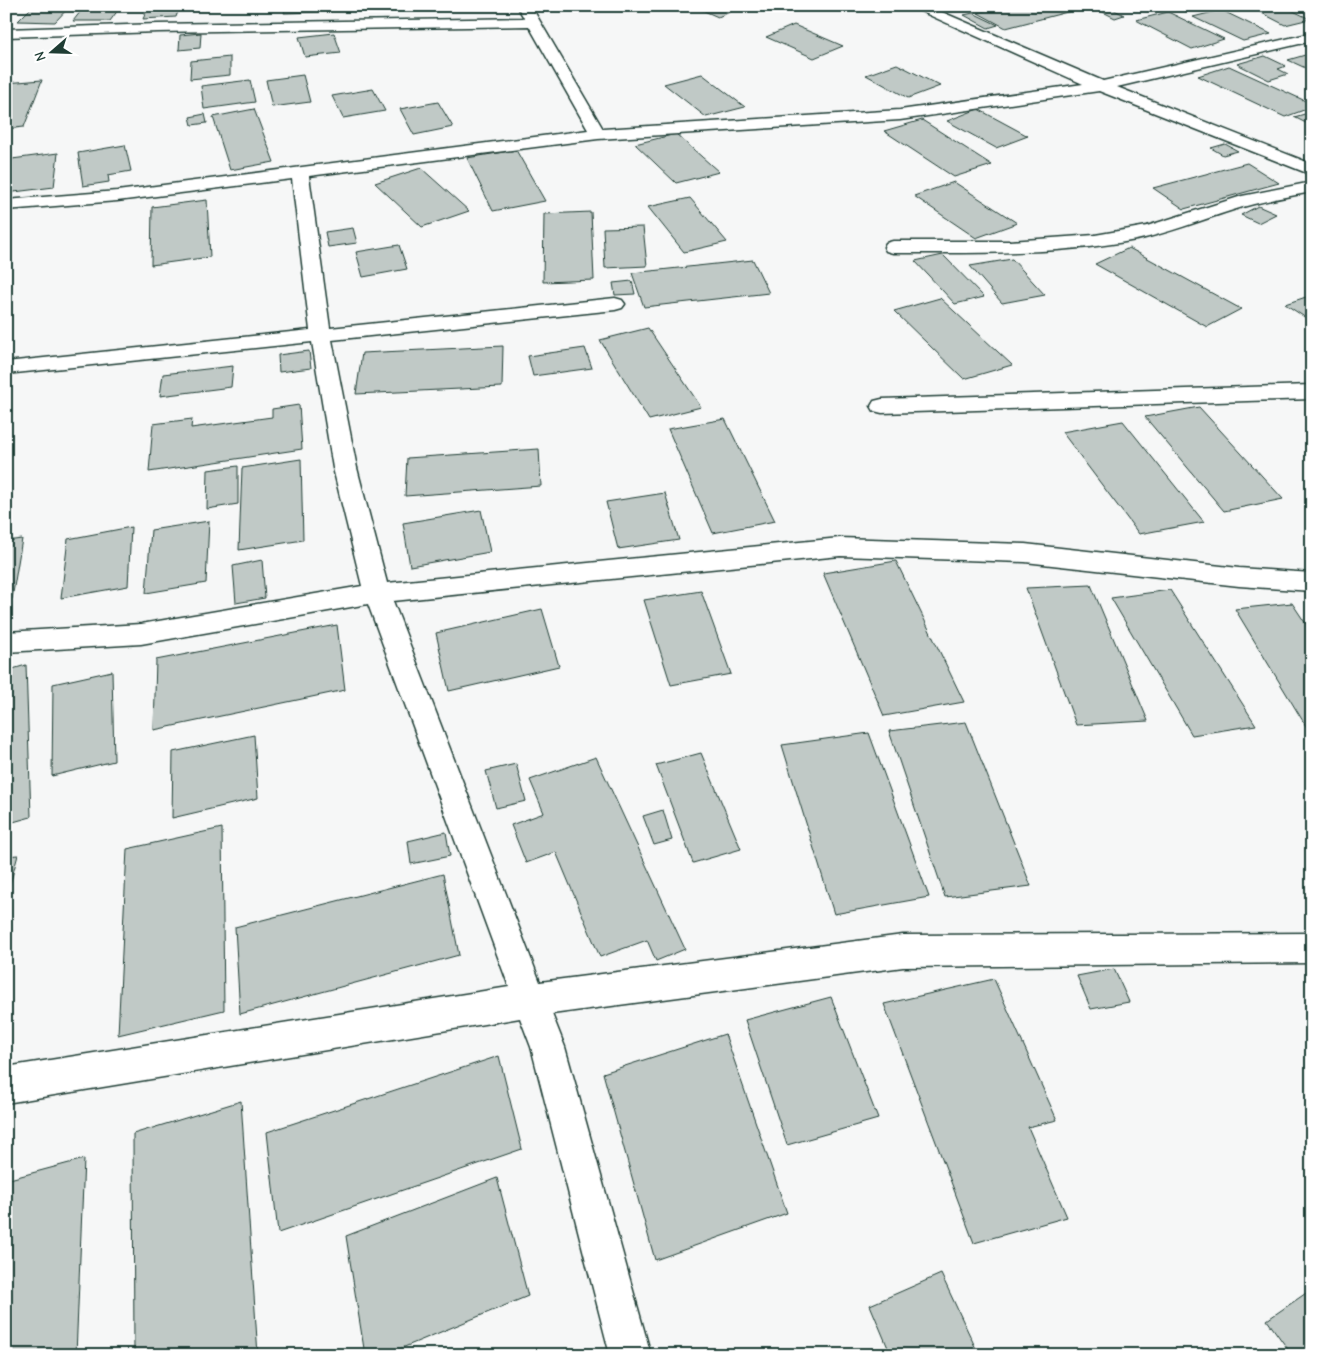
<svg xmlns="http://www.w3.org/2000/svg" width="1318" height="1361" viewBox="0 0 1318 1361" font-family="'Comic Neue',sans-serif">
<rect width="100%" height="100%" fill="#f6f7f7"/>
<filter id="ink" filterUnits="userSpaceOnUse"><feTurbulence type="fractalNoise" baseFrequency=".02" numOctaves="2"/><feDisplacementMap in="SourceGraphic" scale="10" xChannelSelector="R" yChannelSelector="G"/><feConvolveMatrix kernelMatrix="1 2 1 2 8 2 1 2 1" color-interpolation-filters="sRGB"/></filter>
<g filter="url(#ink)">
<g fill="#c0c9c6" stroke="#1f3d34">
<polygon points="33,6 70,6 55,22 18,21"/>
<polygon points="85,6 121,6 110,21 73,21"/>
<polygon points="149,6 180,6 176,17 143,19"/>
<polygon points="286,6 320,6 319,12 284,13"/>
<polygon points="405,6 441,6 441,8 405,10"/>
<polygon points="693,6 729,6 737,9 718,17"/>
<polygon points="1002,6 1067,6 1075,10 1006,28 978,13"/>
<polygon points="1248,6 1295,6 1287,8 1310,19 1285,25"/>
<polygon points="1109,7 1124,15 1115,18 1099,10"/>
<polygon points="1221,10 1271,34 1243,41 1193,17"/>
<polygon points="1168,12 1224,39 1192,49 1136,20"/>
<polygon points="973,13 998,25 988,28 964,15"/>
<polygon points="794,25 843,46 814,58 766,37"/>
<polygon points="201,33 200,48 179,50 180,35"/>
<polygon points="334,33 341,53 305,57 299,37"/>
<polygon points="1312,53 1312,71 1288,60"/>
<polygon points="1265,56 1286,66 1278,69 1288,74 1269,80 1237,64"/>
<polygon points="230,57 230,75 190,79 191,61"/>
<polygon points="897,64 940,86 908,98 866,75"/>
<polygon points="1229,66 1312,104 1312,107 1285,117 1198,76"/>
<polygon points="702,74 745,107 706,117 664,84"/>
<polygon points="303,75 310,102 272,107 266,80"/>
<polygon points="42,80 24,127 6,129 6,83"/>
<polygon points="250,80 255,102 204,109 201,86"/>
<polygon points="373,89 385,111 343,118 332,96"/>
<polygon points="438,102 453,127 414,135 400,109"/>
<polygon points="254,109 274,162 230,170 213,117"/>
<polygon points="978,109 1028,136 996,148 947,121"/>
<polygon points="1312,112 1312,126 1294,117"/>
<polygon points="205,114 207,123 192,125 190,117"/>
<polygon points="922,120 992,165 954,177 884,131"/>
<polygon points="676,134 719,172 676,183 635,144"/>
<polygon points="1225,144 1238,151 1223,155 1211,148"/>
<polygon points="125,145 131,171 108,175 109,182 83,186 78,153"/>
<polygon points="516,150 545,201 493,211 467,158"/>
<polygon points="58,153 54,187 6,193 12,159"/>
<polygon points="1247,163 1279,183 1184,209 1153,188"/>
<polygon points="421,168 469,211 422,227 375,183"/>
<polygon points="954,182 1017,223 976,238 914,196"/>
<polygon points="690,198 727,242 684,252 648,207"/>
<polygon points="207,200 210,257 151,265 152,207"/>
<polygon points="1258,206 1276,214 1258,223 1241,215"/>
<polygon points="591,212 594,280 543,282 544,214"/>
<polygon points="643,227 647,266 605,268 603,228"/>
<polygon points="353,228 357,243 328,247 325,232"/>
<polygon points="399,245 407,269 363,277 356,252"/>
<polygon points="1129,248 1241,309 1207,327 1095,264"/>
<polygon points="943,255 984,297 955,304 915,261"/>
<polygon points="1012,259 1045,295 1002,303 970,266"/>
<polygon points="753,260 769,293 644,307 632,273"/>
<polygon points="632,281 635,294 615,295 613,283"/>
<polygon points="1312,295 1312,322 1285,304"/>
<polygon points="940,298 1012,365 964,379 894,311"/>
<polygon points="648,328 701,407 649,420 600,340"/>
<polygon points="503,346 502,387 356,394 362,353"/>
<polygon points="585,348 592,368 533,376 528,356"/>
<polygon points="309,351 311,368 279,372 278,355"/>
<polygon points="233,366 231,387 160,396 163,374"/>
<polygon points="299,405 302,449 149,472 153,424 192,419 191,428 272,417 272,409"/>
<polygon points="1199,407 1283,499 1224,511 1145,417"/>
<polygon points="725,419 775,521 713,533 668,429"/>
<polygon points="1123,421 1204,522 1139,534 1062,432"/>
<polygon points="539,449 541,486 405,496 407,458"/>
<polygon points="301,459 303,540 239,550 242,468"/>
<polygon points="238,466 238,504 207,509 208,470"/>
<polygon points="665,493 679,540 618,549 606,502"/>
<polygon points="481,510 490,552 410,566 403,523"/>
<polygon points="209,521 206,583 146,593 151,530"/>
<polygon points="131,527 128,586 61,598 68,539"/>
<polygon points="22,539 12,599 6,600 6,541"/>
<polygon points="262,560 265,598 236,603 233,566"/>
<polygon points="896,561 964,702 884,716 823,573"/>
<polygon points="1091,585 1148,721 1076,725 1026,588"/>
<polygon points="1170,590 1256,725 1192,735 1111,598"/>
<polygon points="701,591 731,674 671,685 644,600"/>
<polygon points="1292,603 1312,633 1312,736 1235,609"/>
<polygon points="542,609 559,666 449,691 436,633"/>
<polygon points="337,625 345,690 154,730 156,660"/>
<polygon points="26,665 31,817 6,824 6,671"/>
<polygon points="112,671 114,761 52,776 53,684"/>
<polygon points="966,722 1031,886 945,897 889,731"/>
<polygon points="869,733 929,897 834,914 782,745"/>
<polygon points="254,735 258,798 172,818 173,752"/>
<polygon points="701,753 741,849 693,863 656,765"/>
<polygon points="596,757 685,949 656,961 647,940 600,957 556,852 526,863 511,825 544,813 530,780"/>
<polygon points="516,764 526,801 496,808 486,771"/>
<polygon points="663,810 672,840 654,845 643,816"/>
<polygon points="222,828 224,1010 118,1035 127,849"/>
<polygon points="446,832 450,856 411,864 408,841"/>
<polygon points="18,855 6,899 6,856"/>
<polygon points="443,874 459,955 240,1014 235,927"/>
<polygon points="1114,969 1129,1002 1091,1009 1077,976"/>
<polygon points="994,979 1057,1120 1028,1127 1067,1217 974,1243 884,1004"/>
<polygon points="831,997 878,1119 787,1145 745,1020"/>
<polygon points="725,1034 787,1213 655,1260 603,1073"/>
<polygon points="499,1056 522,1149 278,1233 267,1132"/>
<polygon points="241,1101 258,1355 134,1355 133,1134"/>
<polygon points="84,1159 76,1355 6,1355 6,1180"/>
<polygon points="497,1178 528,1296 385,1355 365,1355 346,1236"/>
<polygon points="941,1274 979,1355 891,1355 870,1305"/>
<polygon points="1312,1289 1312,1355 1292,1355 1267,1320"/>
</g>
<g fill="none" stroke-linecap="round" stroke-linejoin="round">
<g stroke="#1f3d34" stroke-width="3">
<g id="street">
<polygon points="517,6 531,6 603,129 900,110 1083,84 909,6 928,6 1103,81 1312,33 1312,41 1117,87 1312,164 1312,175 1099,91 900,120 598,139 309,176 330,328 615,298 622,300 625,304 622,308 615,310 332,340 357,468 387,583 840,538 1025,544 1239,568 1312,573 1312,591 1239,586 1025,562 840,556 393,601 540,982 903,935 1312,933 1312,963 903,967 552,1014 565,1047 651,1355 610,1355 531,1047 520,1018 6,1103 6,1067 509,987 368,604 141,644 6,652 6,632 141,624 362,586 333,468 312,342 6,374 6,362 310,330 292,179 117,201 6,210 6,200 117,191 588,130 529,26 158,32 6,37 6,29 158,24 524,18"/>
<path d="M1312 182V192C1284 197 1257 202 1230 211 1199 221 1168 233 1136 240 1056 255 974 253 893 253L886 251 884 247 886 243 893 241H1009L1095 235 1147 226 1242 196Z"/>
<polygon points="1312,385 1312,399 882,413 874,411 871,406 874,401 882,399"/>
</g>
</g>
<use href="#street" fill="#fff" fill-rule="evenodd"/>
</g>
</g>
<rect width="1318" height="1361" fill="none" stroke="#fff" stroke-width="25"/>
<rect x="12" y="12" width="1293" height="1336" fill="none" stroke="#1f3d34" stroke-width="2" filter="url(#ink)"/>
<g transform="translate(52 52) rotate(250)" stroke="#ffffff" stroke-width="4" paint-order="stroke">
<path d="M0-4L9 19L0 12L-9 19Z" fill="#1f3d34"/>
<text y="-8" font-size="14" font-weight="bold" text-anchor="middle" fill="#1f3d34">N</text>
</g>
</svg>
